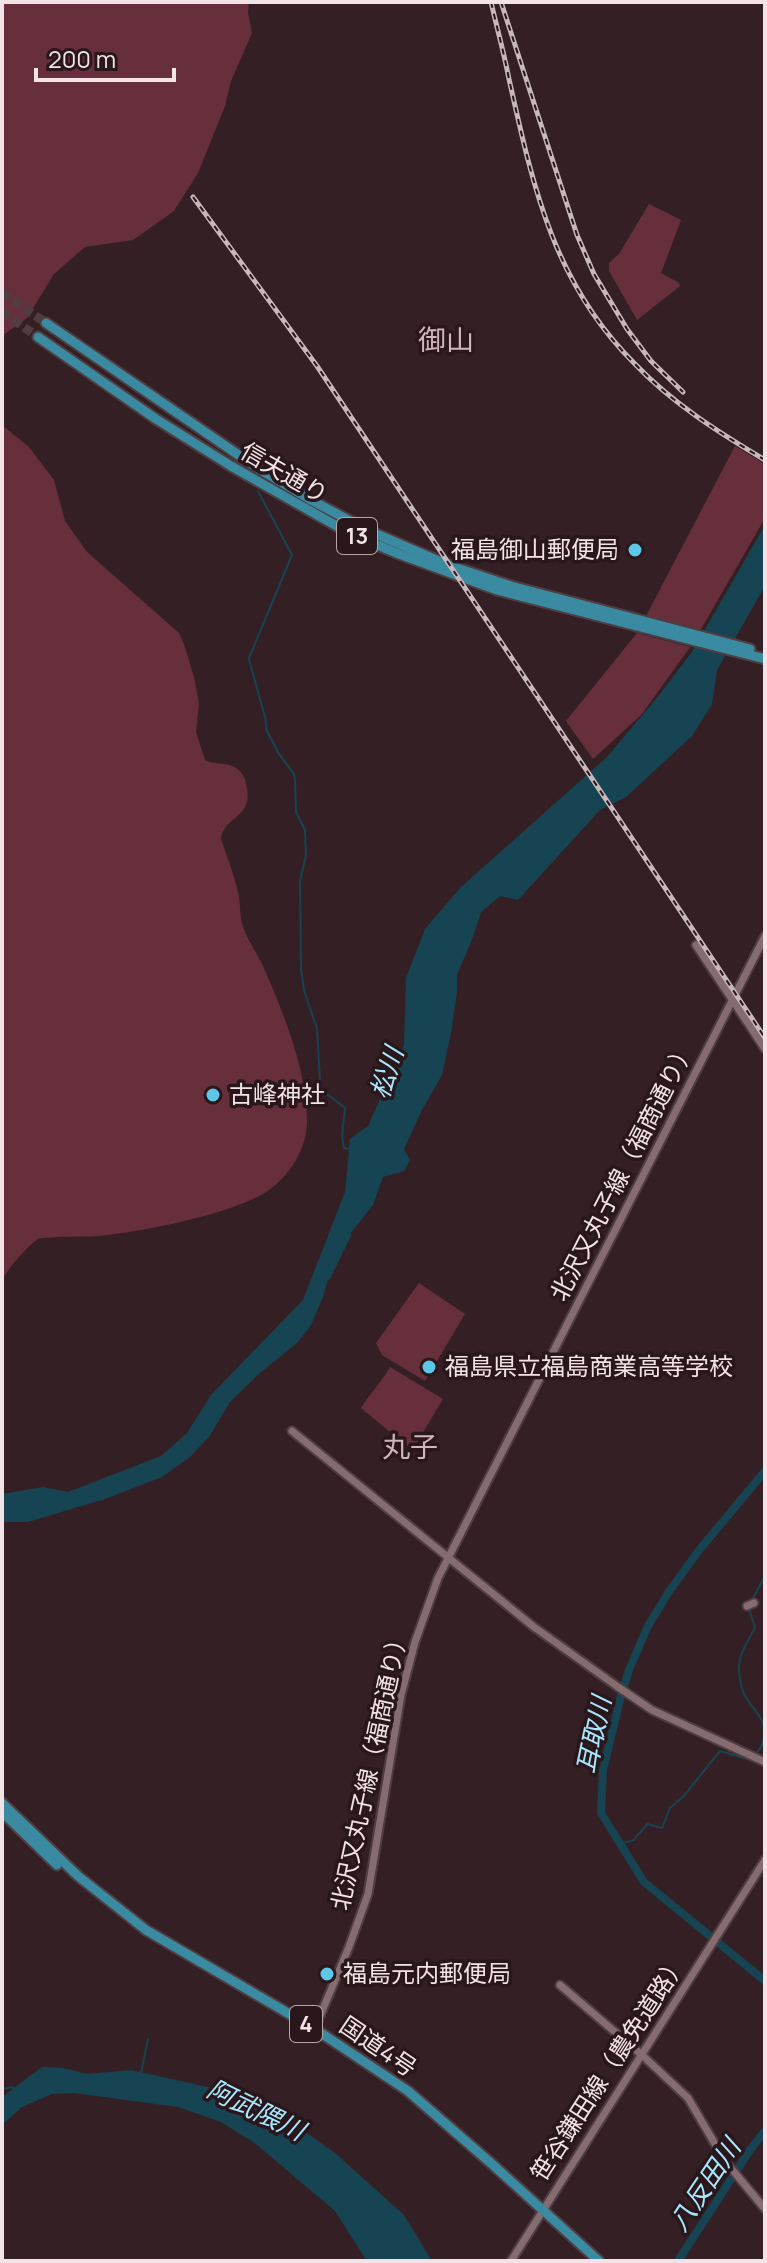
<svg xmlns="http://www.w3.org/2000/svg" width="767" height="2263" viewBox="0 0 767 2263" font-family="Manrope,'Noto Sans JP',sans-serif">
<rect width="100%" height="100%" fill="#342024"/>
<g fill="#672f3c">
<polygon points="2,2 249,2 248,13 252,33 231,81 225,106 198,173 174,211 133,240 85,247 54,274 27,318 2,336"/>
<polygon points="649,204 681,220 661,273 679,283 680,286 637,320 609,271 609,263 619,254"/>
<path d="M2 425 29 447 54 480 65 521 87 552 179 633 184 644 194 677 199 704 196 732 205 760C216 766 225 761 236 768 242 772 245 777 246 784 255 819 224 815 221 839 227 857 234 874 238 892 241 904 239 915 243 927 248 941 257 953 263 966 283 1012 308 1072 307 1123 306 1150 290 1175 269 1190 235 1214 141 1232 99 1236 87 1237 45 1236 38 1239 29 1244 7 1270 2 1280Z"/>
<polygon points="735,446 765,464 765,518 700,631 646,616"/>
<polygon points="637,633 690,647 642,714 593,759 566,721"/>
<polygon points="419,1283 465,1314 425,1381 382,1355 376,1343"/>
<path d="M390 1367 443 1399 416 1444 407 1446 361 1408C370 1393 381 1383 390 1367Z"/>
</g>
<g fill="#174452">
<polygon points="765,525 765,586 717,670 712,704 692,736 626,797 600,810 518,900 500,896 481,912 473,937 457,975 457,992 451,1033 442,1075 422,1110 404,1149 410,1160 404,1171 383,1177 373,1205 335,1253 323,1297 310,1327 296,1344 261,1372 230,1402 209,1437 190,1457 162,1477 105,1499 28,1522 2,1522 2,1494 43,1487 68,1492 161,1456 187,1433 211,1395 303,1300 345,1192 350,1139 368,1126 404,1045 406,978 425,929 460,888 607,757 656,699 692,652"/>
<polygon points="42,2067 63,2068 87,2074 131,2070 212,2088 280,2114 335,2153 404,2215 432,2261 367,2261 335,2211 256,2144 221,2122 178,2107 74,2093 52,2094 22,2107 2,2125 2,2097"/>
</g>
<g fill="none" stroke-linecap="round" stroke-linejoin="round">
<g stroke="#174452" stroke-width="2">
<path d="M258 491 292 555 249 658 250 663 265 717 267 731 279 754 294 774 295 779 296 812 305 830 306 855 300 881 301 968 304 990 317 1029 320 1082 323 1091 345 1108C344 1121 340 1135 344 1148L351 1150"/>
<polyline points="752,1600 765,1576"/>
<path d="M749 1609 755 1628C748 1641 739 1653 739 1669 739 1678 742 1692 747 1699 750 1705 755 1709 758 1714 767 1725 766 1746 755 1754"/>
<path d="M620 1844 634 1840C638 1833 643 1831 647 1824L662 1828 670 1808 683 1797 720 1751 747 1759"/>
<polyline points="141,2073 148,2039"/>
<polyline points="2,2089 12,2087 16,2089"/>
</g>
<g stroke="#174452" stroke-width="8">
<polyline points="327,1276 347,1235"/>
<polyline points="765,1471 700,1549 670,1590 648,1626 629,1670 621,1696 603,1770 601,1813 644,1882 765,1981"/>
<polyline points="678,2261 750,2150 765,2131"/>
</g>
<g stroke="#503d41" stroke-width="9" stroke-dasharray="9 4.5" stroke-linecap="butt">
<polyline points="2,293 46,323"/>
<polyline points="2,312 38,337"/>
</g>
<g stroke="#4f3e41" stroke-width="11">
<g id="tertiary">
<polyline points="696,945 765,1049"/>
<polyline points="292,1431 534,1627 618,1687 652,1710 765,1762"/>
<polyline points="747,1606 754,1603"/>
<polyline points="560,1985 642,2055 688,2098 725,2161 765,2209"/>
<polyline points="312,2035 349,1947 368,1894 401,1695 415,1642 438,1578 765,936"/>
<polyline points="511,2261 765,1860"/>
</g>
</g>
<g stroke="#4f3e41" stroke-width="13">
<g id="trunk">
<polyline points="46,323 259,469 309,499 367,530 448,565 511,586 750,649"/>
<polyline points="38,337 156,419 231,466 349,533 399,554 497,590 765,659"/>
<polyline points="2,1803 78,1876 146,1930 315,2029 408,2091 492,2164 599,2261"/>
<polyline points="2,1812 57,1865"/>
</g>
</g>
<use href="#tertiary" stroke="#846c70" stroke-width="7"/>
<use href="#trunk" stroke="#3a8aa2" stroke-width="9"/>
<g stroke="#c8b8bb" stroke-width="5">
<g id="rail">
<path d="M491 2C497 28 504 53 509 79 533 186 553 282 634 363 672 403 718 432 765 460"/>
<polyline points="501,2 577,235 594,274 627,329 651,361 683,392"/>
<polyline points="193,197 317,366 765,1038"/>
</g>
</g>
<use href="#rail" stroke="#2a171b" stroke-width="2" stroke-dasharray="6" stroke-linecap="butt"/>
</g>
<g fill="#5dc7e8" stroke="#2a171b" stroke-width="3">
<circle cx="635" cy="550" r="8"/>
<circle cx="213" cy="1095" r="8"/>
<circle cx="429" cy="1367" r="8"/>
<circle cx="327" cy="1974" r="8"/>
</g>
<g text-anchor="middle" stroke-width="7" stroke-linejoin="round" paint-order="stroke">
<g fill="#2a171b" stroke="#b6a6a9" stroke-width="2">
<rect x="337" y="518" width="40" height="36" rx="6"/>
<rect x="290" y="2006" width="32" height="36" rx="6"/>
</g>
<g font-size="22" font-weight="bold" fill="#f2e4e6">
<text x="357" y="544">13</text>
<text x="306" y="2032">4</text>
</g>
<g font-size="24" fill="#f2e4e6" stroke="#2a171b">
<text transform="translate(284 473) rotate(30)" y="8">信夫通り</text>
<text transform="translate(623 1171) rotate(-63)" y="8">北沢又丸子線（福商通り）</text>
<text transform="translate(370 1769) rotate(-78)" y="8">北沢又丸子線（福商通り）</text>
<text transform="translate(378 2047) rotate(34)" y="8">国道4号</text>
<text transform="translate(609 2068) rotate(-57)" y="8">笹谷鎌田線（農免道路）</text>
</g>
<g font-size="24" fill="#f2e4e6" stroke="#2a171b" text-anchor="start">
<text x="619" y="558" text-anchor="end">福島御山郵便局</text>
<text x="229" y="1103">古峰神社</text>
<text x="445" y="1375">福島県立福島商業高等学校</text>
<text x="343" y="1982">福島元内郵便局</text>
</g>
<g font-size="26" font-style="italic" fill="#a8e8ff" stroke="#2a171b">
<text transform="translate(387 1073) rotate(-72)" y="9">松川</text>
<text transform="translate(594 1735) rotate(-78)" y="9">耳取川</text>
<text transform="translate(256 2110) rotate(26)" y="9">阿武隈川</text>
<text transform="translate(705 2185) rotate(-56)" y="9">八反田川</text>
</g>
<g font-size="28" fill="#d0b6ba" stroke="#2a171b">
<text x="446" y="350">御山</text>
<text x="410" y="1457">丸子</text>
</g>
</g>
<rect width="767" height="2263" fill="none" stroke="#f2e4e6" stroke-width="8"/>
<path d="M36 68v12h138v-12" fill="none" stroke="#f2e4e6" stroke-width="4"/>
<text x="48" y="68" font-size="24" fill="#f2e4e6" stroke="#2a171b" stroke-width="6" paint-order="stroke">200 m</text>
</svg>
